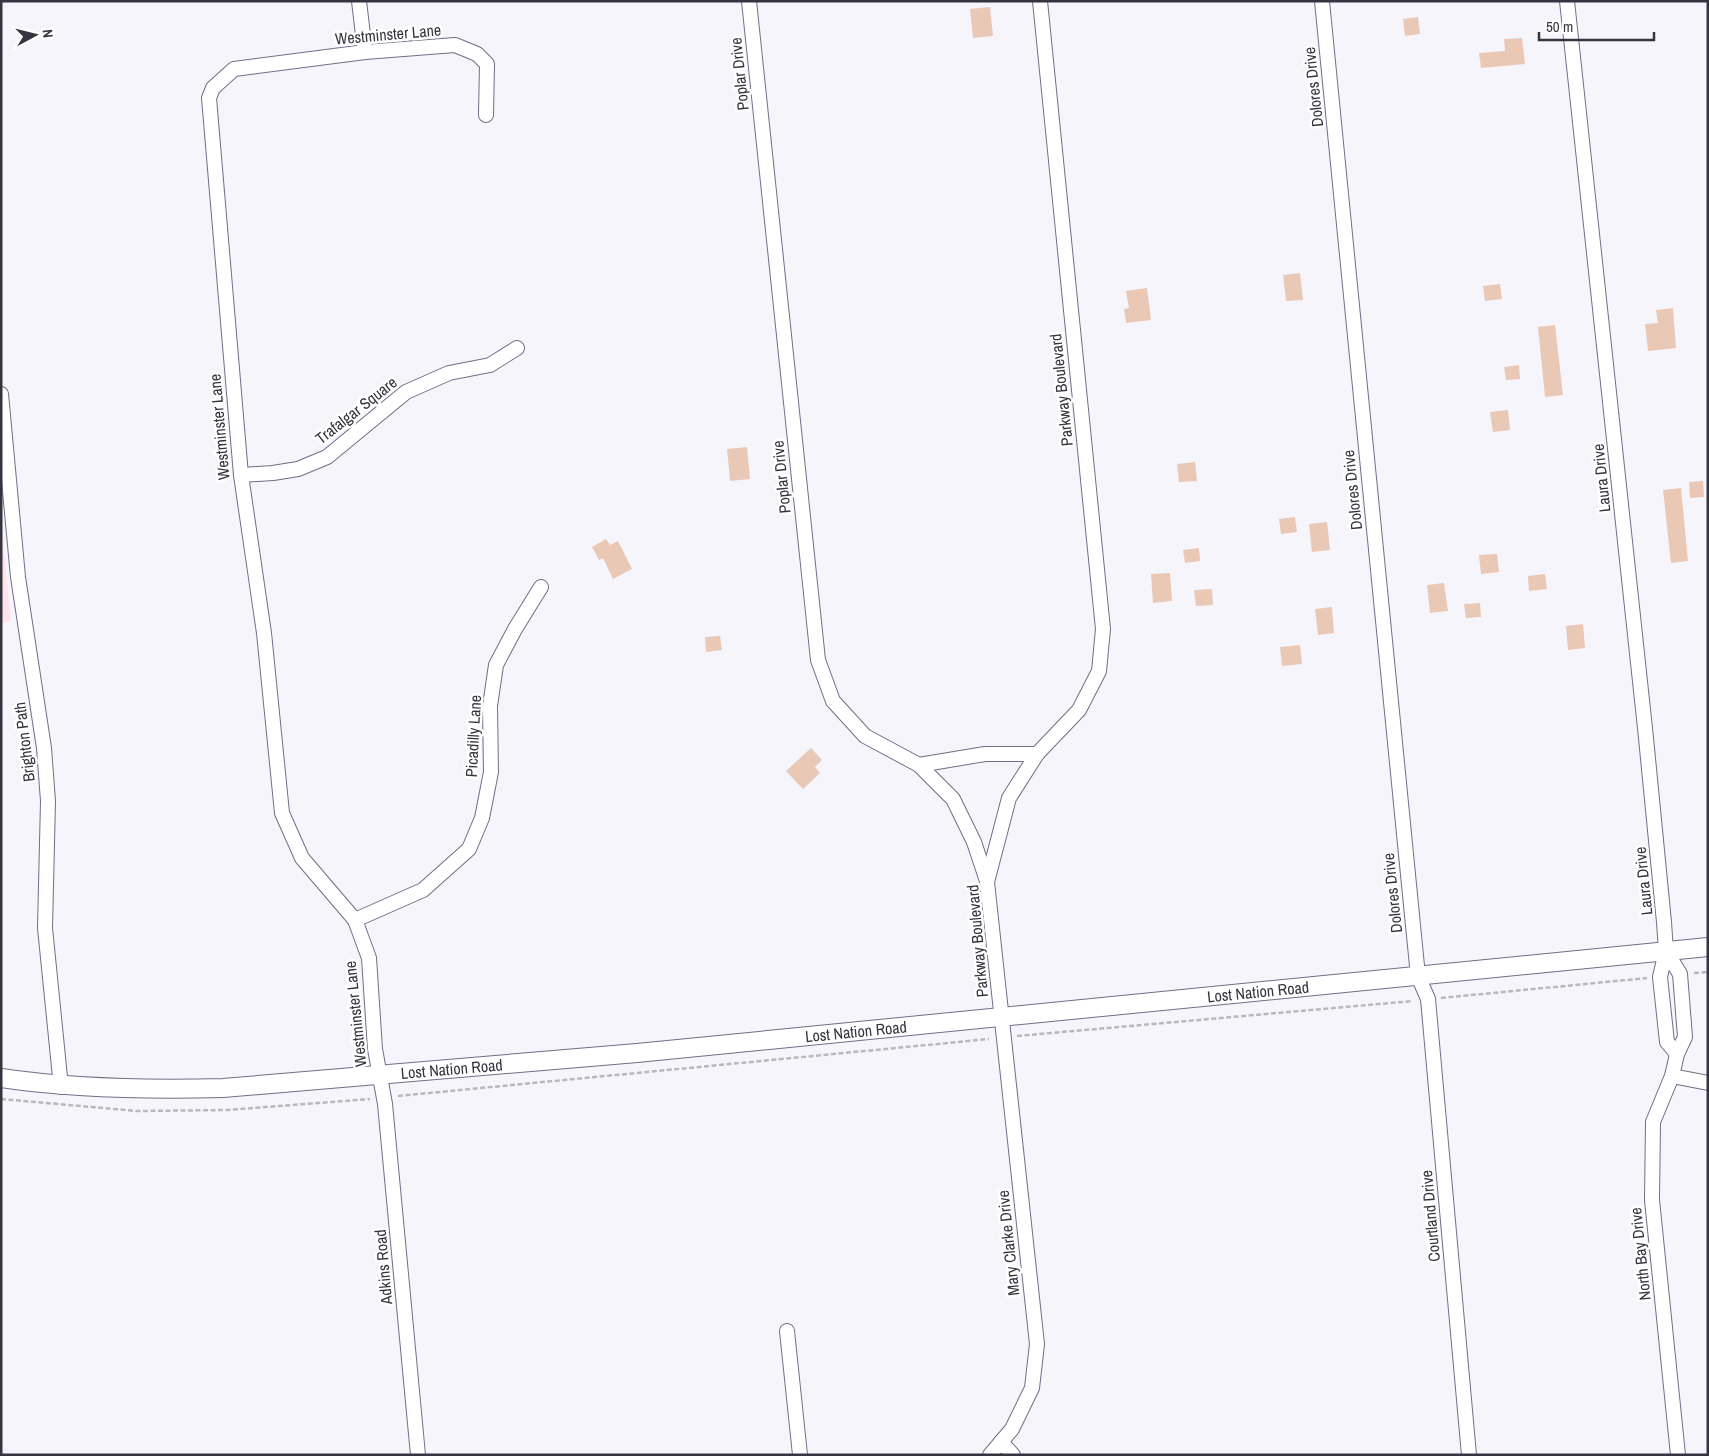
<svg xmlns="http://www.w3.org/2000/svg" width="1709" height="1456" viewBox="0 0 1709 1456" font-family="'Archivo Narrow',sans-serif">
<rect width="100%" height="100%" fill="#f7f5fc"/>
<polygon fill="#ffe5eb" points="1,520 11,622 1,623"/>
<g fill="#e9c8b5">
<polygon points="990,7 993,36 973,38 970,9"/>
<polygon points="1418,17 1420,34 1405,36 1403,19"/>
<polygon points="1522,38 1525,64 1481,68 1479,53 1505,51 1504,39"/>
<polygon points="1300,273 1303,300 1286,301 1283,275"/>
<polygon points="1500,284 1502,299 1485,301 1483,286"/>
<polygon points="1147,288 1151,320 1126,323 1124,309 1129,308 1126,291"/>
<polygon points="1673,308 1676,348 1648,351 1645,324 1658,323 1656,310"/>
<polygon points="1555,325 1563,395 1545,397 1538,327"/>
<polygon points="1519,365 1520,379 1506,380 1504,367"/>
<polygon points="1508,410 1510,430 1493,432 1490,412"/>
<polygon points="747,447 750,479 730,481 727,449"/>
<polygon points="1195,462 1197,481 1179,482 1177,464"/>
<polygon points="1703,481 1704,497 1690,498 1689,482"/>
<polygon points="1681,488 1688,561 1671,563 1663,490"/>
<polygon points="1295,517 1297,532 1281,534 1279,519"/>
<polygon points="1327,522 1330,550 1312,552 1309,524"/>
<polygon points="606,539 610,545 618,541 632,569 613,579 603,558 599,560 592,547"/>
<polygon points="1199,548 1200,561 1185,563 1183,550"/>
<polygon points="1497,554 1499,572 1481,574 1479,555"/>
<polygon points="1170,573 1172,601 1153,603 1151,574"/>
<polygon points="1545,574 1547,589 1529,591 1528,576"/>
<polygon points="1444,583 1448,611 1430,613 1427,585"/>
<polygon points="1212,589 1213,605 1196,606 1194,590"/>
<polygon points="1480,603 1481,617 1466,618 1464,604"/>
<polygon points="1332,607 1334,633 1318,635 1315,609"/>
<polygon points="1583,624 1585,648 1568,650 1566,626"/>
<polygon points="720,636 722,650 706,652 705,637"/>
<polygon points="1300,645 1302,664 1282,666 1280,647"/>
<polygon points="811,748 822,760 815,767 820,773 803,789 786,771"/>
</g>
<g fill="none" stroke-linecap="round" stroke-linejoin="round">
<g stroke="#736c88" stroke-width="16">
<g id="minor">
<polyline points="359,1 365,52"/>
<polyline points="749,1 818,660 833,701 865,736 919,765 953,799 974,842 987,881"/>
<polyline points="1322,1 1418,976 1428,999 1469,1455"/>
<polyline points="1567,1 1645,728 1664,922 1666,951 1660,977 1667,1042 1677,1054"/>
<polyline points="1,394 18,577 44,748 48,801 45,928 61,1087"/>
<polyline points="241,475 273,473 298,469 327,457 406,392 449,373 490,365 517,348"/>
<polyline points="919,765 985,754 1037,754"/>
<polyline points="355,920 423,890 469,849 482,818 491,772 490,706 496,665 515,629 541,587"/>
<polyline points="1666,951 1680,974 1685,1037 1677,1054 1672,1076 1653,1122 1652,1200 1678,1455"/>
<polyline points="1672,1076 1708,1083"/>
<polyline points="787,1331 800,1455"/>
<polyline points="1001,1442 1013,1455"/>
<polyline points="418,1455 385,1104 375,1049 369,958 355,920 302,858 282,813 264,633 241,475 209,98 213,88 234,69 365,52 455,45 477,54 487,64 486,115"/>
<polyline points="990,1455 1012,1429 1032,1388 1037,1344 987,882 1009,798 1037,754 1079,710 1099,671 1103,629 1040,1"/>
</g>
</g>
<g stroke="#736c88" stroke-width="20">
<g id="tertiary">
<path id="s1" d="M1 1078C75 1089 148 1090 223 1088L637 1053 1708 947"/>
</g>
</g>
<g stroke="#bab7c0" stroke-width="2.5" stroke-dasharray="5 2.5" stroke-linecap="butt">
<polyline points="1694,973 1708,972"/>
<polyline points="1441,998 1647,978"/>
<polyline points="1017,1036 1413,1001"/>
<polyline points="398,1096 989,1039"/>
<polyline points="1,1099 137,1111 227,1110 370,1099"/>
</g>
<use href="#minor" stroke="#fff" stroke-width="14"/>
<use href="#tertiary" stroke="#fff" stroke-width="18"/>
</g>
<g text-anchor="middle" stroke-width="5" stroke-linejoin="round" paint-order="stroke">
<g font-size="16" fill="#373441" stroke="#fff">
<text transform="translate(388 34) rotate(-5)" y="6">Westminster Lane</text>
<text transform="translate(739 74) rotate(-96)" y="6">Poplar Drive</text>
<text transform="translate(1313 87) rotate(-96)" y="6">Dolores Drive</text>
<text transform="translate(1061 390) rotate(-96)" y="6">Parkway Boulevard</text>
<text transform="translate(356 410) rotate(-38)" y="6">Trafalgar Square</text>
<text transform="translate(219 427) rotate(-95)" y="6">Westminster Lane</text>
<text transform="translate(781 477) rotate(-96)" y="6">Poplar Drive</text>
<text transform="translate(1601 478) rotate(-96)" y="6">Laura Drive</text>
<text transform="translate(1352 490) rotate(-96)" y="6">Dolores Drive</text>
<text transform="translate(473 736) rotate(-87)" y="6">Picadilly Lane</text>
<text transform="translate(24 742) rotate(-97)" y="6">Brighton Path</text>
<text transform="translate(1643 881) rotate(-96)" y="6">Laura Drive</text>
<text transform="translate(1392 893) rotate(-96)" y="6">Dolores Drive</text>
<text transform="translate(977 941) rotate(-95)" y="6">Parkway Boulevard</text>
<text dy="6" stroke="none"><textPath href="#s1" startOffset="1262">Lost Nation Road</textPath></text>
<text transform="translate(355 1014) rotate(-96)" y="6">Westminster Lane</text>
<text dy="6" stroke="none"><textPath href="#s1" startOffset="858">Lost Nation Road</textPath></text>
<text dy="6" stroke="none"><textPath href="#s1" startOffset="452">Lost Nation Road</textPath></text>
<text transform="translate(1430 1216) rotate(-95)" y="6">Courtland Drive</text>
<text transform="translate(1008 1243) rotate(-96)" y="6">Mary Clarke Drive</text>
<text transform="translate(1640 1254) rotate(-96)" y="6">North Bay Drive</text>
<text transform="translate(383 1267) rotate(-95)" y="6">Adkins Road</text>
</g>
</g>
<rect width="1709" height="1456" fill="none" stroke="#373441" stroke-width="5"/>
<g transform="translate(35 35) rotate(83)" stroke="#ffffff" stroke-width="4" paint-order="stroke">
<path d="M0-4L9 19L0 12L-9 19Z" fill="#373441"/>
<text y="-8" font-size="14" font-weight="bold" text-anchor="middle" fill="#373441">N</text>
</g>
<path d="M1539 32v8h115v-8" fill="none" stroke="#373441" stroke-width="2.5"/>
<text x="1546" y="32" font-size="15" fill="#373441" stroke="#ffffff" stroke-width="4" paint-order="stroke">50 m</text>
</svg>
